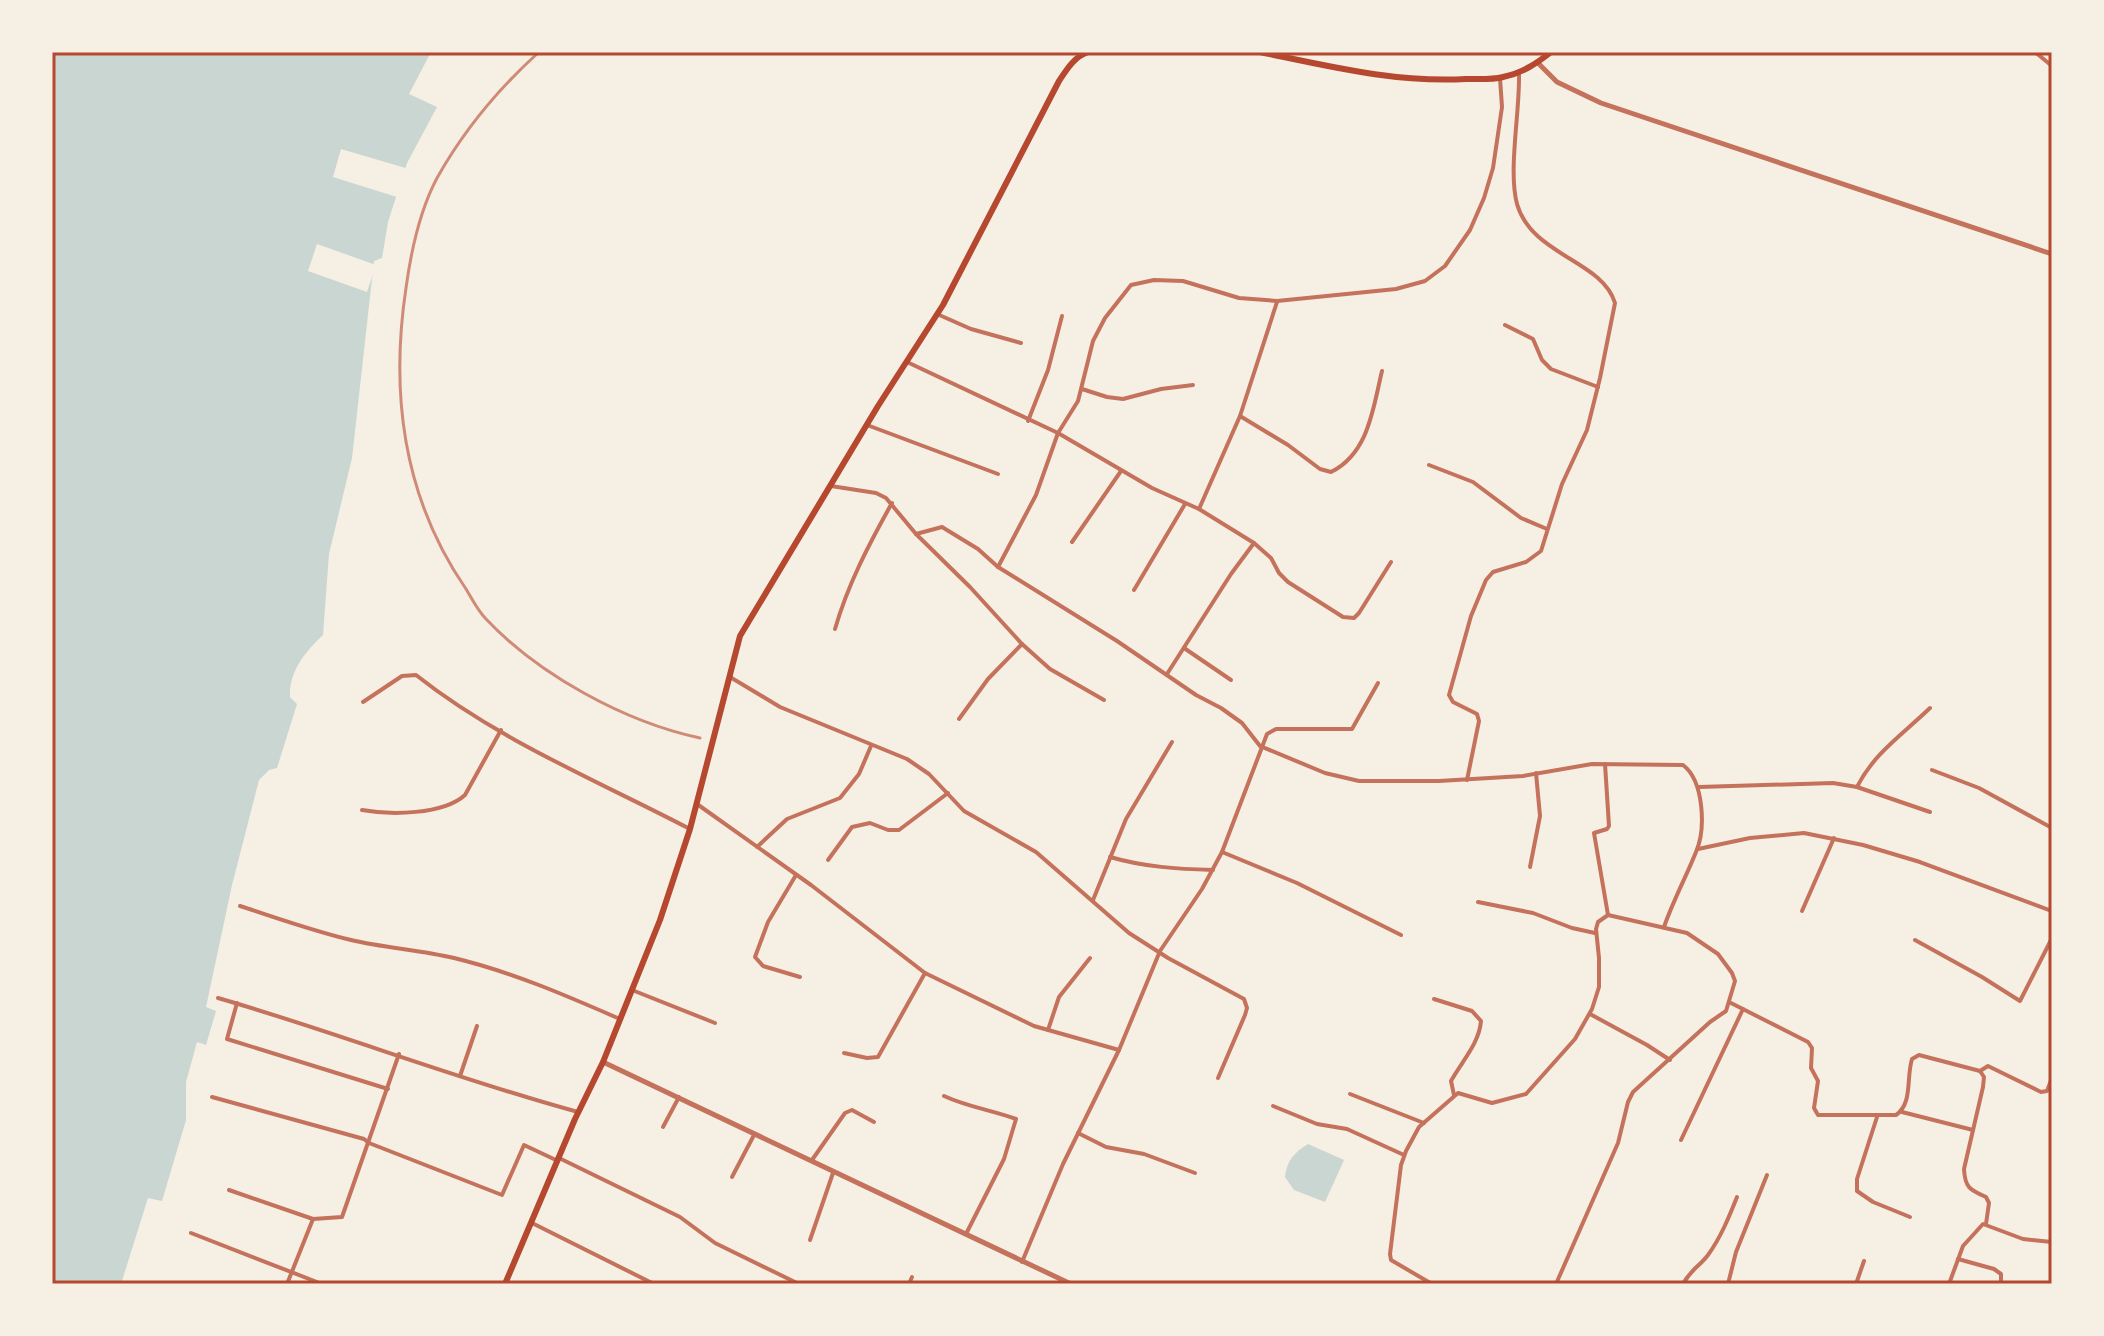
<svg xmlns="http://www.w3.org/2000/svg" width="2104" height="1336" viewBox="0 0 2104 1336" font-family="'Asap Condensed',sans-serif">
<rect width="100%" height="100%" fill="#f6efe4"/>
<g fill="#c9d6d2">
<path d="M52 52H431L409 94 437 107 407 163 388 222 382 258 374 261 352 458 329 554 323 635C305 652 289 671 290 697L297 704 277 768 269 770 259 780 232 885 206 1007 216 1011 206 1045 197 1042 186 1082V1120L162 1201 148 1198 121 1284H52Z"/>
<path d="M1308 1144 1344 1160 1325 1202 1294 1190 1285 1177C1287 1160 1294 1153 1308 1144Z"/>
</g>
<g fill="#f6efe4">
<polygon points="341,149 409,169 400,198 333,177"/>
<polygon points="317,244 376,265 367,292 308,271"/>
</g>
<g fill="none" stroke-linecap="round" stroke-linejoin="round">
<g stroke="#c5725c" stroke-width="4">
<polyline points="2035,52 2052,66"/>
<polyline points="937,314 971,329 1021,343"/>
<polyline points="1505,325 1533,339 1542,360 1551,369 1598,387"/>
<polyline points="907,362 1058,433 1152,488 1199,509 1254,543 1271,558 1279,573 1288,582 1343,617 1354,618 1359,613 1391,562"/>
<polyline points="1082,389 1107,397 1123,399 1161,389 1193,385"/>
<path d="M1240 416 1288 445 1320 469 1331 472C1369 453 1373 408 1382 371"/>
<polyline points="1028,421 1048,370 1062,316"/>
<polyline points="867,425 998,474"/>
<polyline points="1429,465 1473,482 1521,518 1547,529"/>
<polyline points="831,486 876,493 886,498 916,534 970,587 1022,644 1050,669 1104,700"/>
<polyline points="1199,509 1240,416 1277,302"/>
<path d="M916 534 942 527 978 549 998 567 1117 641 1196 695 1221 708 1242 723 1260 746 1325 773 1359 781H1439L1523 776 1592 764 1683 765C1704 781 1706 829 1696 852 1686 877 1673 901 1664 927"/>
<polyline points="1072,542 1121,471"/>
<polyline points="998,567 1036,495 1058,433 1078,401 1093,341 1105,318 1131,285 1154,280 1183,281 1239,298 1277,301 1396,289 1425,281 1445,266 1470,230 1484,198 1493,168 1502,107 1500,78"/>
<polyline points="1134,590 1185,504"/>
<path d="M835 629C848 584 869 544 892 503"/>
<polyline points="1184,648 1231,680"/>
<polyline points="1167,674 1231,574 1254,543"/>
<polyline points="730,677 780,707 907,759 929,774 964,811 1036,852 1129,933 1168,958 1244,999 1247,1008 1245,1015 1218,1078"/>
<path d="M363 702 402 676 416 675C498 740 598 781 690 829"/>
<polyline points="959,719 988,679 1022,644"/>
<polyline points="1605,764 1609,826 1607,829 1594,833 1608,915"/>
<polyline points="1932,770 1979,788 2052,828"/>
<path d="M1467 780 1479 721 1477 714 1453 702 1449 695 1471 616 1486 580 1493 572 1526 562 1541 551 1562 484 1587 430 1600 378 1615 303C1602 260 1532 256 1517 204 1508 171 1520 111 1519 74"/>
<polyline points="1699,787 1833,783 1857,787 1930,812"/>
<path d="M1857 787C1874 753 1903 734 1930 708"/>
<polyline points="697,804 811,885 925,973 1034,1026 1119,1050"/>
<path d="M362 810C390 815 443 815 465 795L501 730"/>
<polyline points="757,847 787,819 840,798 859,774 871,746"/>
<polyline points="1698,849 1750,838 1804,833 1863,845 1920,862 2052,911"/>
<polyline points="1222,852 1297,883 1401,935"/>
<path d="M1110 857C1144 867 1178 869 1213 870"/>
<polyline points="828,860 852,827 870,823 888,830 899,830 948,793"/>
<polyline points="1530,867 1540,816 1536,773"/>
<polyline points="796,875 768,922 755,957 763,966 800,977"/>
<polyline points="1093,900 1126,819 1172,742"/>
<polyline points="1478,902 1533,913 1572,928 1595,933"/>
<path d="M240 906C277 918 313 931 351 940 385 948 420 950 454 958 512 972 565 995 620 1019"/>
<polyline points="1802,911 1834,838"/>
<polyline points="1915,940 1982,977 2020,1001 2052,938"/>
<polyline points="632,990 715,1023"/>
<path d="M218 998C339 1033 456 1079 578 1112"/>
<path d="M1434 999 1472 1011 1481 1021C1479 1044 1462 1061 1451 1081L1454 1095"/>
<polyline points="237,1003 227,1039 388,1089"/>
<path d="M1731 1003 1808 1042 1812 1048 1811 1068 1818 1081 1814 1108 1818 1115H1896C1913 1103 1906 1078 1912 1059L1919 1055 1980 1071 1984 1077 1983 1087 1964 1169C1965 1188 1970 1190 1986 1197L1989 1203 1986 1224"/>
<polyline points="1590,1014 1647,1045 1670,1060"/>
<polyline points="1048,1030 1059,997 1090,958"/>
<polyline points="844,1053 867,1058 878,1057 925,973"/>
<polyline points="1980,1071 1988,1066 2041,1092 2047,1091 2052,1078"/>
<polyline points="460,1076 477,1026"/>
<polyline points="1350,1094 1424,1123"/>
<path d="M944 1096C968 1107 991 1110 1016 1119L1004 1159 966 1234"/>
<polyline points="212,1097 364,1139 369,1143 502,1195 524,1145 558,1161"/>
<polyline points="1273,1106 1317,1124 1347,1129 1404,1155"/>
<polyline points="1902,1112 1973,1130"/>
<polyline points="1877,1117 1857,1179 1857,1191 1873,1202 1910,1217"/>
<polyline points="663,1127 679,1097"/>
<polyline points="1078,1133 1106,1147 1144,1154 1195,1173"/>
<polyline points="1681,1140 1743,1009"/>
<polyline points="559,1158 680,1217 715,1243 799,1284"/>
<polyline points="812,1160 845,1113 852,1110 874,1122"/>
<polyline points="732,1177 754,1135"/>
<polyline points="229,1190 313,1219"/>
<polyline points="532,1223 654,1284"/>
<polyline points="191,1233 322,1284"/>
<polyline points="810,1240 833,1173"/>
<polyline points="1958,1259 1994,1269 2001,1274 2001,1284"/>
<polyline points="1022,1262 1063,1164 1119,1050 1160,951 1202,889 1222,852 1267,734 1276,729 1352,729 1378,683"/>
<polyline points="287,1284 313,1219 342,1217 399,1054"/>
<polyline points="909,1284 912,1277"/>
<polyline points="1432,1284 1391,1260 1390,1254 1401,1165 1406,1151 1419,1127 1458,1093 1492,1103 1526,1094 1575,1039 1592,1009 1599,987 1599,958 1596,929 1598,922 1608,915 1687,933 1718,954 1732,973 1735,981 1726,1011 1710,1022 1633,1092 1628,1102 1618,1143 1556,1284"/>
<path d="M1683 1284C1691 1269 1699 1267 1708 1255 1721 1237 1729 1217 1737 1197"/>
<polyline points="1728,1284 1736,1252 1767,1175"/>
<polyline points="1856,1284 1864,1261"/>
<polyline points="1949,1284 1963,1246 1983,1224 2023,1239 2052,1242"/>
</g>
<g stroke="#c5725c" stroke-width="5">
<polyline points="1538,63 1557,82 1601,103 2052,254"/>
<polyline points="603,1062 1071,1284"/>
</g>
<g stroke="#b5482f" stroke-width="6">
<path d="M1260 52C1328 66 1396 83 1466 79 1478 79 1491 80 1503 77 1522 73 1536 64 1551 52"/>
<path d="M505 1284 575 1119 603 1062 660 920 690 829 740 636 878 406 943 305 1059 81C1067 69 1074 57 1088 52"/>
</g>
<path stroke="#cf8b77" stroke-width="3" d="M539 52C498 89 464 130 437 178 419 212 411 251 406 288 390 394 404 499 466 589 472 599 478 611 486 619 539 675 625 722 700 738"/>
</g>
<rect width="2104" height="1336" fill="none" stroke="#f6efe4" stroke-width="108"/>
<rect x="54" y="54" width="1996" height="1228" fill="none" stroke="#b5482f" stroke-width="3"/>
</svg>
